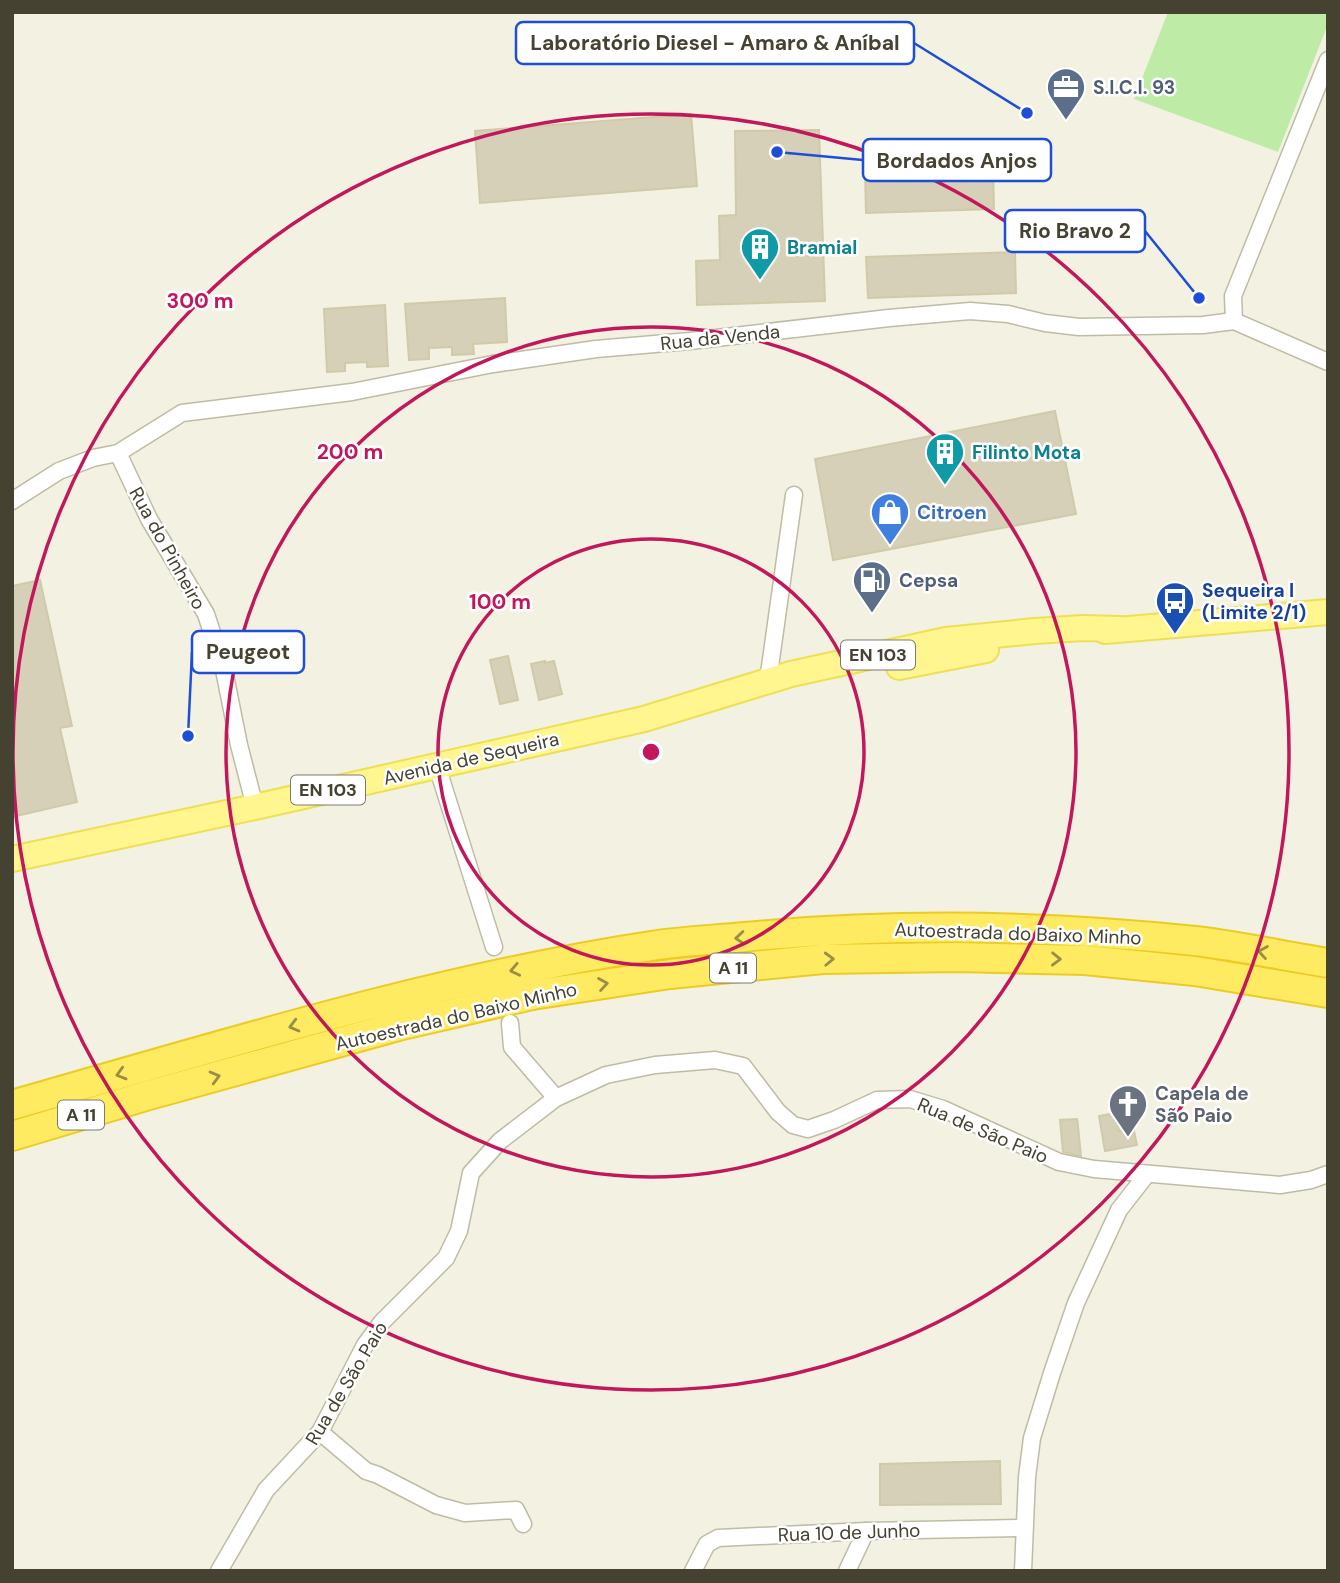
<svg xmlns="http://www.w3.org/2000/svg" width="1340" height="1583" viewBox="0 0 1340 1583" font-family="'DM Sans',sans-serif">
<rect width="100%" height="100%" fill="#f3f1e2"/>
<polygon fill="#beeca6" points="1168,12 1328,12 1328,24 1278,152 1134,99"/>
<g fill="#d5d0b7" stroke="#d1caa9" stroke-width="2">
<polygon points="691,114 697,186 480,203 475,131"/>
<polygon points="819,130 825,301 697,305 696,261 720,260 719,216 736,215 735,131"/>
<polygon points="993,167 994,209 866,213 865,171"/>
<polygon points="1015,252 1016,293 868,298 866,257"/>
<polygon points="505,298 507,342 473,344 474,354 452,355 452,347 429,348 429,359 409,360 405,304"/>
<polygon points="385,305 388,366 367,367 367,362 345,363 345,371 327,372 324,309"/>
<polygon points="1055,411 1076,514 833,560 815,459"/>
<polygon points="40,580 72,726 60,728 77,802 12,817 12,586"/>
<polygon points="508,656 518,700 500,704 490,660"/>
<polygon points="545,661 545,663 554,661 562,694 539,700 531,664"/>
<polygon points="1116,1113 1119,1131 1133,1127 1137,1145 1105,1151 1099,1116"/>
<polygon points="1077,1119 1078,1126 1081,1156 1063,1152 1060,1120"/>
<polygon points="1000,1461 1001,1504 880,1505 880,1464"/>
</g>
<g fill="none" stroke-linecap="round" stroke-linejoin="round">
<g stroke="#bfbca4" stroke-width="19">
<g id="street">
<polyline points="1234,321 1233,296 1328,60"/>
<polyline points="118,453 149,519 206,614 224,670 239,745 255,807"/>
<polyline points="12,501 59,471 93,458 118,453 182,413 352,392 493,364 596,349 690,341 889,318 970,311 1008,314 1045,323 1079,327 1203,325 1234,321 1328,362"/>
<polyline points="768,681 794,495"/>
<polyline points="437,766 494,947"/>
<polyline points="510,1023 512,1047 556,1098"/>
<polyline points="320,1432 366,1471 378,1475 436,1505 465,1513 516,1510 523,1524"/>
<polyline points="219,1571 266,1490 320,1432 365,1345 382,1322 446,1258 459,1231 471,1173 500,1141 556,1098 606,1075 655,1065 715,1060 743,1066 778,1112 793,1125 808,1129 834,1120 877,1100 910,1099 943,1109 1059,1162 1094,1169 1280,1185 1311,1180 1328,1174"/>
<polyline points="693,1571 707,1544 718,1538 866,1531 1024,1528"/>
<polyline points="847,1571 866,1531"/>
<polyline points="1023,1571 1027,1477 1032,1438 1052,1373 1076,1303 1119,1210 1147,1174"/>
</g>
</g>
<g stroke="#eee055" stroke-width="28">
<g id="primary">
<polyline points="1105,631 1328,612"/>
<polyline points="899,667 986,650"/>
<polyline points="12,859 255,807 644,719 791,674 946,640 1035,631 1083,628 1119,629"/>
</g>
</g>
<g stroke="#eccb24" stroke-width="32">
<g id="highway">
<path d="M12 1105C223 1045 434 979 651 946 682 941 714 940 745 937 895 923 1046 925 1195 941 1239 946 1284 956 1328 963"/>
<polyline points="12,1136 149,1095 398,1026 532,995 670,974 823,959 957,957 1085,960 1195,971 1328,993"/>
</g>
</g>
<use href="#street" stroke="#fff" stroke-width="16"/>
<use href="#primary" stroke="#fff68f" stroke-width="24"/>
<use href="#highway" stroke="#ffeb61" stroke-width="28"/>
</g>
<defs><path id="oneway-chevron" d="M-2-3.5L2.5 0L-2 3.5" fill="none" stroke-width="1.6" stroke-linecap="round" stroke-linejoin="round" transform="scale(1.75)"/></defs>
<g stroke="#998e47">
<use href="#oneway-chevron" transform="translate(740 938) rotate(175)"/>
<use href="#oneway-chevron" transform="translate(1263 952) rotate(-171)"/>
<use href="#oneway-chevron" transform="translate(829 959) rotate(-2)"/>
<use href="#oneway-chevron" transform="translate(1056 959) rotate(1)"/>
<use href="#oneway-chevron" transform="translate(515 970) rotate(168)"/>
<use href="#oneway-chevron" transform="translate(603 984) rotate(-9)"/>
<use href="#oneway-chevron" transform="translate(294 1026) rotate(165)"/>
<use href="#oneway-chevron" transform="translate(121 1074) rotate(164)"/>
<use href="#oneway-chevron" transform="translate(215 1077) rotate(-15)"/>
</g>
<g fill="none" stroke="#c2185b" stroke-width="3.5">
<circle cx="651" cy="752" r="213"/>
<circle cx="651" cy="752" r="425"/>
<circle cx="651" cy="752" r="638"/>
</g>
<defs>
<g id="office-pin" transform="scale(2.0125)"><path d="M0 17L-7.5 6A9.5 9.5 0 1 1 7.5 6Z" fill="#5c6f8a" stroke="#fff"/><path d="M-6-3h4V-5.5h4V-3h4V5H-6ZM-1-4.5V-3h2v-1.5ZM-6 0V1H6V0Z" fill="#fff"/></g>
<g id="building-pin" transform="scale(2.0125)"><path d="M0 17L-7.5 6A9.5 9.5 0 1 1 7.5 6Z" fill="#0f9aa8" stroke="#fff"/><path d="M-4-6H4V6H1V3H-1V6H-4ZM-2.5-4.3h1.7v1.8h-1.7ZM.8-4.3h1.7v1.8H.8ZM-2.5-1h1.7V.8h-1.7ZM.8-1h1.7V.8H.8Z" fill="#fff"/></g>
<g id="shop-pin" transform="scale(2.0125)"><path d="M0 17L-7.5 6A9.5 9.5 0 1 1 7.5 6Z" fill="#3f7fe0" stroke="#fff"/><path d="M-5-2.5h2.3a2.7 3.5 0 0 1 5.4 0H5L5.5 6h-11ZM-1.5-2.5h3a1.5 2.3 0 0 0-3 0Z" fill="#fff"/></g>
<g id="fuel-pin" transform="scale(2.0125)"><path d="M0 17L-7.5 6A9.5 9.5 0 1 1 7.5 6Z" fill="#5c6f8a" stroke="#fff"/><path d="M-5.5-6h7V0h2V4h1.3V-2.5L3-4.5l.8-.8L6-3V5H2.5V1h-1V6h-7ZM-4.2-4.7v3.2H.2V-4.7Z" fill="#fff"/></g>
<g id="bus-pin" transform="scale(2.0125)"><path d="M0 17L-7.5 6A9.5 9.5 0 1 1 7.5 6Z" fill="#1a4fb4" stroke="#fff"/><path d="M-5-6H5V4H4V6H2V4H-2V6H-4V4H-5ZM-3.5-4V0h7V-4ZM-3.5 1.2v1.5H-2V1.2ZM2 1.2v1.5H3.5V1.2Z" fill="#fff"/></g>
<g id="church-pin" transform="scale(2.0125)"><path d="M0 17L-7.5 6A9.5 9.5 0 1 1 7.5 6Z" fill="#6b7280" stroke="#fff"/><path d="M-1.2-6h2.4v3.5h3.3v2.4h-3.3V6h-2.4V-.1h-3.3v-2.4h3.3Z" fill="#fff"/></g>
</defs>
<g fill-rule="evenodd">
<use href="#office-pin" x="1066" y="87"/>
<use href="#building-pin" x="760" y="247"/>
<use href="#building-pin" x="945" y="452"/>
<use href="#shop-pin" x="890" y="512"/>
<use href="#fuel-pin" x="872" y="580"/>
<use href="#bus-pin" x="1175" y="601"/>
<use href="#church-pin" x="1128" y="1104"/>
</g>
<g text-anchor="middle" stroke-width="5" stroke-linejoin="round" paint-order="stroke">
<g fill="#fff" stroke="#7d7b70" stroke-width="2">
<rect x="841" y="640.5" width="74" height="29" rx="5"/>
<rect x="291" y="775.5" width="74" height="29" rx="5"/>
<rect x="710" y="953.5" width="46" height="29" rx="5"/>
<rect x="58" y="1100.5" width="46" height="29" rx="5"/>
</g>
<g font-size="18" font-weight="bold" fill="#454232">
<text x="878" y="661">EN 103</text>
<text x="328" y="796">EN 103</text>
<text x="733" y="974">A 11</text>
<text x="81" y="1121">A 11</text>
</g>
<g font-size="19" font-weight="bold" fill="#4e5e75" stroke="#fff" text-anchor="start">
<text x="1093" y="94">S.I.C.I. 93</text>
<text x="899" y="587">Cepsa</text>
</g>
<g font-size="19" font-weight="bold" fill="#0d838f" stroke="#fff" text-anchor="start">
<text x="787" y="254">Bramial</text>
<text x="972" y="459">Filinto Mota</text>
</g>
<g font-size="19" fill="#454232" stroke="#fff">
<text transform="translate(720 337) rotate(-6)" y="7">Rua da Venda</text>
<text transform="translate(168 548) rotate(61)" y="7">Rua do Pinheiro</text>
<text transform="translate(471 758) rotate(-13)" y="7">Avenida de Sequeira</text>
<text transform="translate(1018 933) rotate(2)" y="7">Autoestrada do Baixo Minho</text>
<text transform="translate(456 1016) rotate(-13)" y="7">Autoestrada do Baixo Minho</text>
<text transform="translate(983 1130) rotate(23)" y="7">Rua de São Paio</text>
<text transform="translate(346 1383) rotate(-59)" y="7">Rua de São Paio</text>
<text transform="translate(849 1532) rotate(-2)" y="7">Rua 10 de Junho</text>
</g>
<g font-size="19" font-weight="bold" fill="#366cbe" stroke="#fff" text-anchor="start">
<text x="917" y="519">Citroen</text>
</g>
<g font-size="19" font-weight="bold" fill="#164399" stroke="#fff" text-anchor="start">
<text x="1202" y="597">Sequeira I<tspan x="1202" dy="22">(Limite 2/1)</tspan></text>
</g>
<g font-size="19" font-weight="bold" fill="#5b616d" stroke="#fff" text-anchor="start">
<text x="1155" y="1100">Capela de<tspan x="1155" dy="22">São Paio</tspan></text>
</g>
</g>
<circle cx="651" cy="752" r="10" fill="#c2185b" stroke="#fff" stroke-width="3.5"/>
<g font-size="21" text-anchor="middle" font-weight="bold" fill="#c2185b" stroke="#fff" stroke-width="5" stroke-linejoin="round" paint-order="stroke">
<text x="200" y="308">300 m</text>
<text x="350" y="459">200 m</text>
<text x="500" y="609">100 m</text>
</g>
<path fill="none" stroke="#1d4ed8" stroke-width="2.5" d="M1027 113L914 43M777 152L863 160M1199 298L1145 231M188 736L192 652"/>
<g fill="#1d4ed8" stroke="#fff" stroke-width="2.5">
<circle cx="1027" cy="113" r="7"/>
<circle cx="777" cy="152" r="7"/>
<circle cx="1199" cy="298" r="7"/>
<circle cx="188" cy="736" r="7"/>
</g>
<g fill="#fff" stroke="#1d4ed8" stroke-width="2.5">
<rect x="516" y="22" width="398" height="42" rx="7"/>
<rect x="863" y="139" width="188" height="42" rx="7"/>
<rect x="1005" y="210" width="140" height="42" rx="7"/>
<rect x="192" y="631" width="112" height="42" rx="7"/>
</g>
<g font-size="21" text-anchor="middle" font-weight="bold" fill="#454232">
<text x="715" y="50">Laboratório Diesel - Amaro &amp; Aníbal</text>
<text x="957" y="168">Bordados Anjos</text>
<text x="1075" y="238">Rio Bravo 2</text>
<text x="248" y="659">Peugeot</text>
</g>
<rect width="1340" height="1583" fill="none" stroke="#454232" stroke-width="28"/>
</svg>
